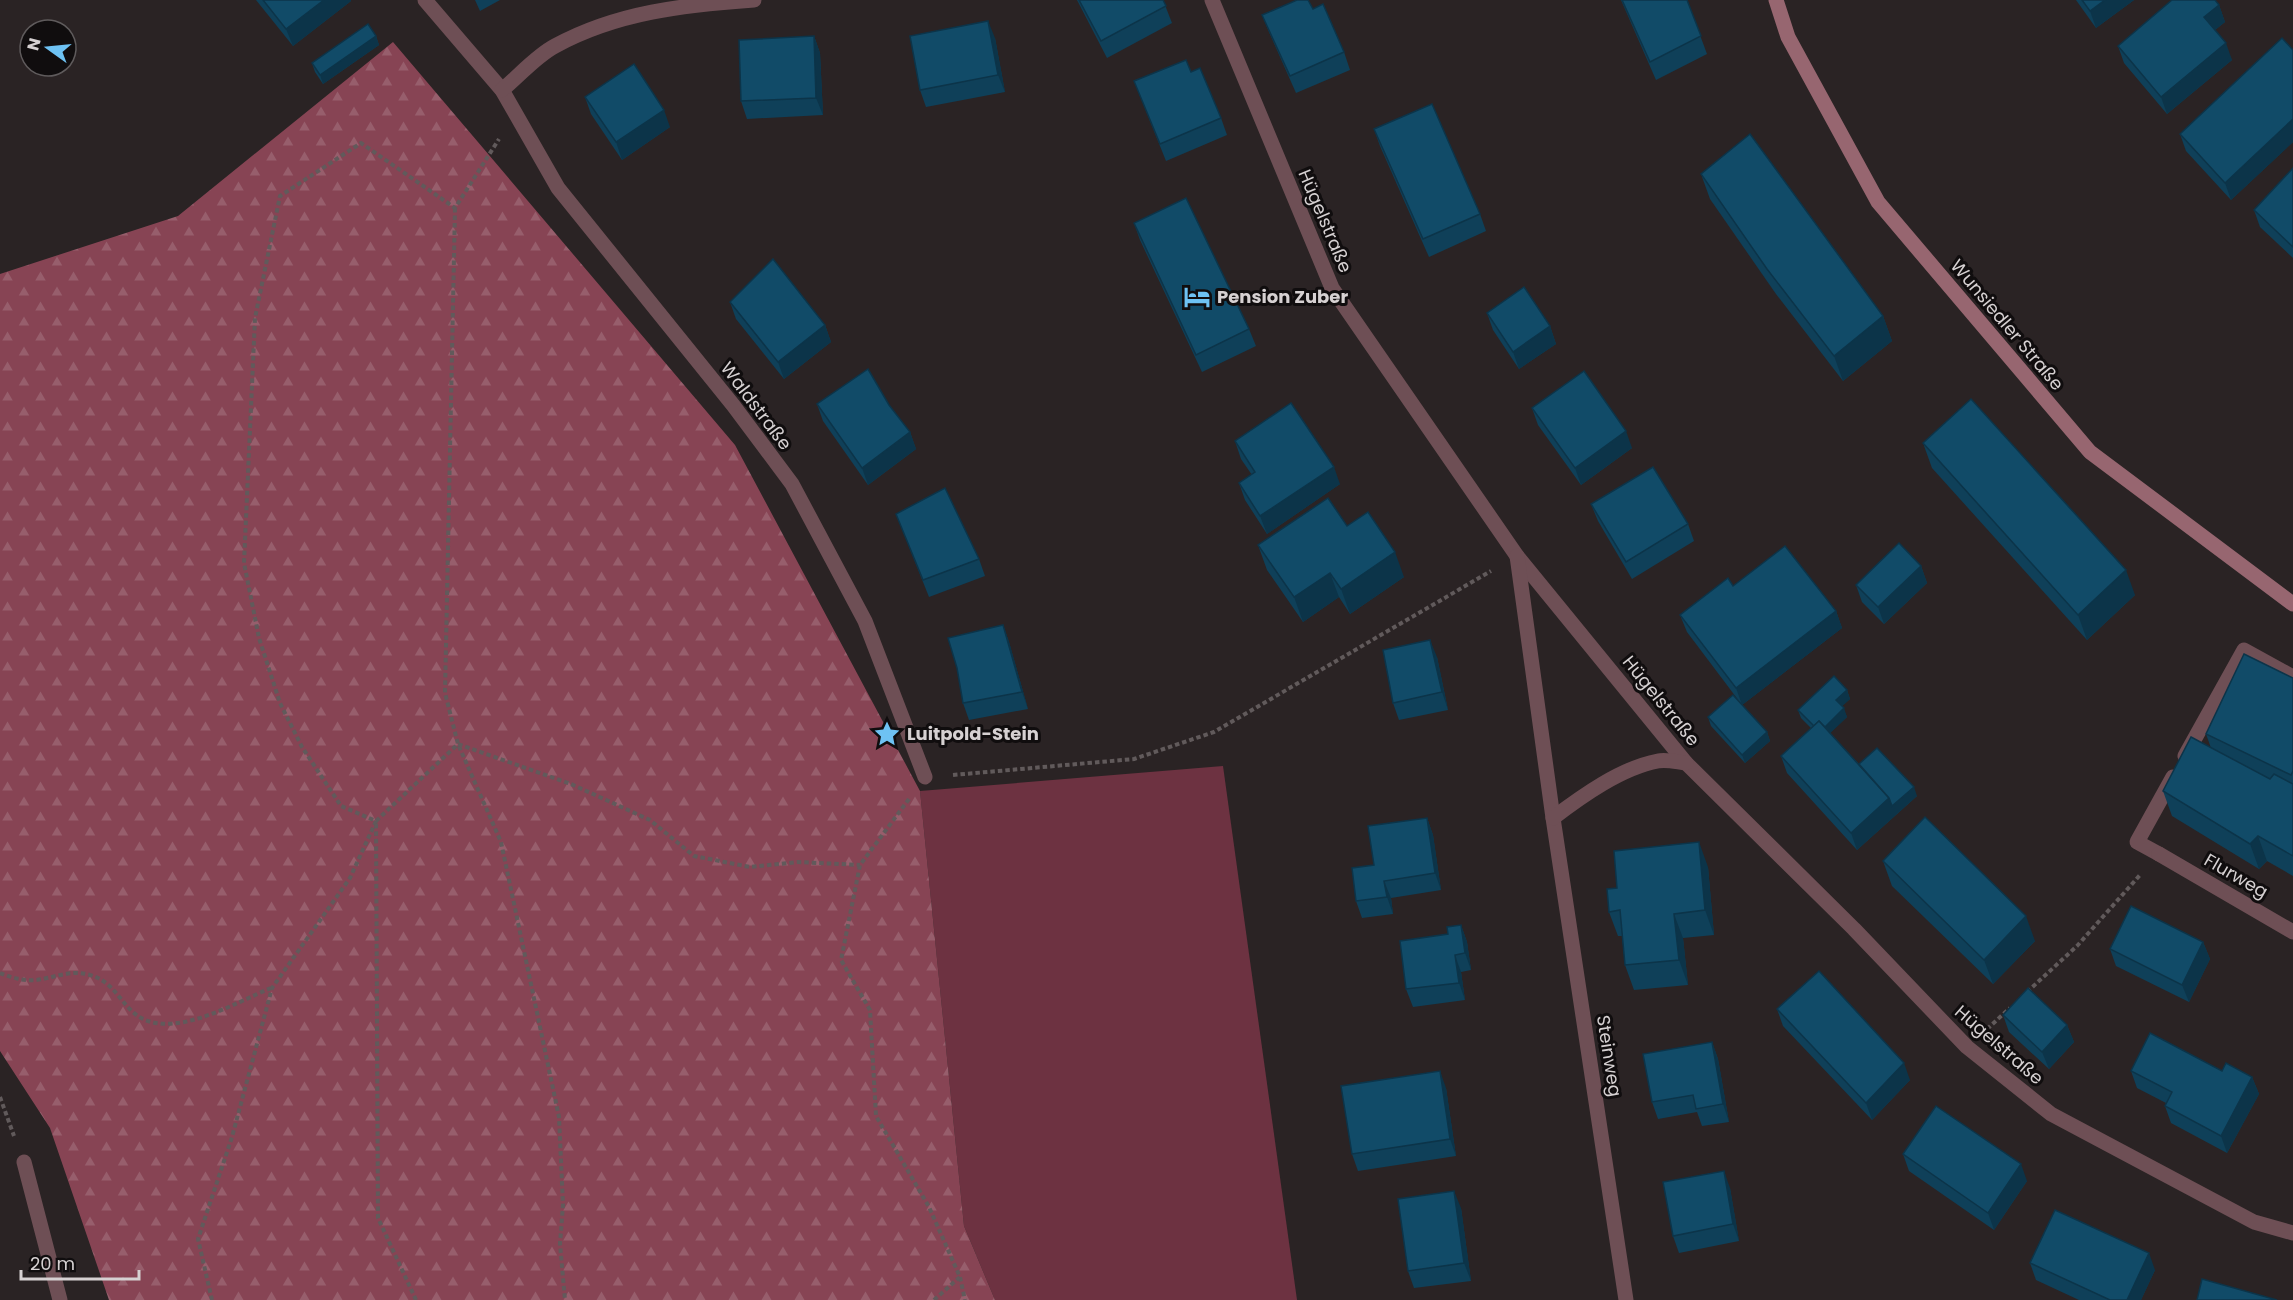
<svg xmlns="http://www.w3.org/2000/svg" width="2293" height="1300" viewBox="0 0 2293 1300" font-family="Poppins,sans-serif">
<defs>
<pattern id="forest-firs" width="22" height="20" patternUnits="userSpaceOnUse" patternTransform="scale(1.5)"><rect width="22" height="20" fill="#874454"/><path d="M5 1l3.5 6h-7zM16 11l3.5 6h-7z" fill="#975e6c"/></pattern>
</defs>
<rect width="100%" height="100%" fill="#2a2324"/>
<polygon fill="#6d3241" points="1223,766 1297,1300 995,1300 964,1226 920,791"/>
<polygon fill="url(#forest-firs)" points="393,42 735,445 920,791 964,1226 995,1300 109,1300 50,1128 0,1051 0,274 178,216"/>
<g fill="none" stroke-linecap="round" stroke-linejoin="round">
<g stroke="#615a5b" stroke-width="4" stroke-dasharray="4.5 3" stroke-linecap="butt">
<polyline points="455,208 445,693 458,744 501,842 559,1117 563,1205 560,1244 565,1300"/>
<polyline points="953,775 1134,759 1214,732 1491,571"/>
<polyline points="909,799 860,865 841,960 870,1010 876,1116 929,1207 960,1277 965,1300"/>
<path d="M0 973C12 978 23 981 36 980 54 978 71 969 90 975 112 981 119 1000 134 1013 169 1043 234 1003 271 988"/>
<polyline points="2027,992 2077,946 2140,875"/>
<polyline points="1987,1029 2010,1008"/>
<polyline points="0,1097 14,1136"/>
<polyline points="212,1300 198,1239 232,1137 272,988 350,878 376,821 341,806 302,747 280,703 259,638 244,563 255,318 280,196 361,143 455,208 499,139"/>
<polyline points="416,1300 378,1218 376,821 458,744 571,784 650,820 694,856 750,867 798,862 860,865"/>
<polyline points="934,1300 960,1277"/>
</g>
<g stroke="#6e4f55" stroke-width="15">
<polyline points="2185,756 2244,650 2293,677"/>
<polyline points="2159,854 2137,842 2173,777"/>
<polyline points="24,1162 60,1300"/>
</g>
<g stroke="#6e4f55" stroke-width="15">
<polyline points="425,0 502,90 558,188 733,405 792,484 865,621 925,777"/>
<polyline points="1212,0 1332,288 1517,556 1686,763 1854,929 1967,1047 2051,1114 2254,1222 2293,1233"/>
<path d="M502 90C519 76 536 56 555 46 617 12 685 5 754 0"/>
<polyline points="1517,556 1553,818 1626,1300"/>
<path d="M1553 818C1582 796 1621 768 1658 761 1666 759 1677 762 1686 763"/>
<polyline points="2159,854 2293,932"/>
</g>
<polyline stroke="#976670" stroke-width="15" points="1776,0 1788,37 1878,202 2090,452 2293,604"/>
</g>
<g fill="#0f4059">
<polygon points="256,0 351,0 351,1 293,46"/>
<polygon points="475,0 500,0 480,11"/>
<polygon points="1077,0 1163,0 1172,23 1107,58"/>
<polygon points="1621,0 1687,0 1707,54 1656,80"/>
<polygon points="2076,0 2134,0 2096,28"/>
<polygon points="2219,5 2225,22 2215,30 2232,60 2167,114 2124,63 2118,46"/>
<polygon points="1313,9 1344,52 1350,70 1296,93 1269,32 1262,15"/>
<polygon points="376,36 379,45 323,84 315,72 312,63"/>
<polygon points="814,36 820,53 823,115 747,119 741,101"/>
<polygon points="995,38 1005,92 926,107 920,90"/>
<polygon points="2293,50 2293,142 2231,200 2186,151 2180,134"/>
<polygon points="1191,72 1221,118 1227,135 1166,161 1134,81"/>
<polygon points="585,97 670,127 622,160 591,114"/>
<polygon points="1374,129 1480,214 1486,231 1429,257 1380,146"/>
<polygon points="2293,168 2293,258 2260,227 2254,210"/>
<polygon points="1701,174 1883,316 1892,341 1843,381 1776,294 1710,199"/>
<polygon points="1134,223 1249,329 1256,346 1202,372 1140,240"/>
<polygon points="730,302 825,325 831,342 784,379 736,319"/>
<polygon points="1487,313 1550,326 1556,344 1519,369 1493,330"/>
<polygon points="817,404 889,405 910,432 916,449 868,485 823,421"/>
<polygon points="1532,408 1632,448 1581,485 1538,425"/>
<polygon points="1235,441 1340,484 1267,534 1245,500 1239,483 1252,475 1241,459"/>
<polygon points="1923,443 2135,595 2087,640 1932,468"/>
<polygon points="1591,504 1688,524 1694,541 1632,579 1598,521"/>
<polygon points="896,514 979,559 985,576 929,597"/>
<polygon points="1347,526 1404,577 1350,614 1339,597 1303,622 1267,570 1258,545"/>
<polygon points="1921,566 1927,583 1884,624 1862,602 1856,585"/>
<polygon points="1733,586 1836,611 1842,628 1742,705 1687,632 1680,615"/>
<polygon points="1003,625 1009,642 1028,709 969,720 963,703"/>
<polygon points="1437,657 1448,710 1399,720 1393,703"/>
<polygon points="2293,678 2293,876 2267,861 2259,869 2172,816 2163,791 2211,748 2206,734"/>
<polygon points="1847,690 1850,699 1842,706 1847,717 1830,733 1859,764 1917,796 1857,850 1787,773 1781,756 1811,728 1801,718 1798,710"/>
<polygon points="1708,717 1767,732 1770,741 1745,763 1711,726"/>
<polygon points="1427,818 1433,835 1441,890 1391,898 1393,914 1362,918 1356,901"/>
<polygon points="1883,861 2035,941 1993,984 1892,886"/>
<polygon points="1708,867 1714,935 1683,938 1688,985 1634,990 1625,965 1622,936 1618,936 1609,912 1617,888"/>
<polygon points="1461,925 1467,942 1471,970 1461,972 1465,1000 1413,1007 1406,989 1448,934"/>
<polygon points="2203,942 2210,959 2189,1002 2116,966 2110,949"/>
<polygon points="1777,1009 1910,1080 1872,1120 1783,1026"/>
<polygon points="2003,1015 2067,1025 2074,1042 2049,1069 2009,1032"/>
<polygon points="1712,1042 1718,1059 1729,1122 1702,1126 1697,1112 1658,1119 1652,1102"/>
<polygon points="2131,1071 2252,1077 2259,1094 2227,1153 2171,1123 2165,1106 2166,1103 2137,1088"/>
<polygon points="1446,1088 1456,1156 1358,1171 1352,1154"/>
<polygon points="1903,1154 2027,1181 1994,1230 1909,1171"/>
<polygon points="1730,1188 1739,1241 1679,1253 1673,1236"/>
<polygon points="1461,1208 1471,1281 1414,1288 1408,1271"/>
<polygon points="2030,1263 2155,1270 2141,1300 2079,1300 2036,1280"/>
</g>
<g fill="#0c3449">
<polygon points="324,0 351,0 351,1 293,46 286,29"/>
<polygon points="2105,0 2134,0 2096,28 2090,11"/>
<polygon points="2219,5 2225,22 2210,34 2204,17"/>
<polygon points="988,21 995,38 1005,92 998,75"/>
<polygon points="376,36 379,45 323,84 320,75"/>
<polygon points="814,36 820,53 823,115 816,98"/>
<polygon points="2226,43 2232,60 2167,114 2161,97"/>
<polygon points="664,110 670,127 622,160 616,142"/>
<polygon points="2293,119 2293,142 2231,200 2225,183"/>
<polygon points="1883,316 1892,341 1843,381 1834,356"/>
<polygon points="825,325 831,342 784,379 778,362"/>
<polygon points="1550,326 1556,344 1519,369 1513,352"/>
<polygon points="1626,431 1632,448 1581,485 1575,468"/>
<polygon points="910,432 916,449 868,485 862,468"/>
<polygon points="1334,467 1340,484 1267,534 1260,516"/>
<polygon points="1395,552 1404,577 1350,614 1341,589"/>
<polygon points="1921,566 1927,583 1884,624 1878,607"/>
<polygon points="2126,570 2135,595 2087,640 2078,615"/>
<polygon points="1330,573 1339,597 1303,622 1294,597"/>
<polygon points="1836,611 1842,628 1742,705 1736,688"/>
<polygon points="1003,625 1009,642 1028,709 1022,692"/>
<polygon points="1430,640 1437,657 1448,710 1442,692"/>
<polygon points="1847,690 1850,699 1839,709 1836,700"/>
<polygon points="1844,708 1847,717 1822,741 1819,732"/>
<polygon points="1767,732 1770,741 1745,763 1742,755"/>
<polygon points="1914,787 1917,796 1857,850 1851,833 1889,798"/>
<polygon points="1427,818 1433,835 1441,890 1435,873"/>
<polygon points="2258,836 2267,861 2259,869 2250,844"/>
<polygon points="1699,842 1708,867 1714,935 1705,910"/>
<polygon points="1384,881 1391,898 1393,914 1387,897"/>
<polygon points="1674,914 1683,938 1688,985 1679,960"/>
<polygon points="2026,916 2035,941 1993,984 1984,960"/>
<polygon points="1461,925 1467,942 1471,970 1465,953"/>
<polygon points="2203,942 2210,959 2189,1002 2182,985"/>
<polygon points="1455,955 1461,972 1465,1000 1459,983"/>
<polygon points="2067,1025 2074,1042 2049,1069 2042,1052"/>
<polygon points="1712,1042 1718,1059 1729,1122 1723,1104"/>
<polygon points="1904,1063 1910,1080 1872,1120 1866,1103"/>
<polygon points="1440,1071 1446,1088 1456,1156 1450,1139"/>
<polygon points="2252,1077 2259,1094 2227,1153 2221,1136"/>
<polygon points="2021,1164 2027,1181 1994,1230 1988,1213"/>
<polygon points="1724,1171 1730,1188 1739,1241 1733,1224"/>
<polygon points="1454,1191 1461,1208 1471,1281 1464,1263"/>
<polygon points="2149,1253 2155,1270 2141,1300 2127,1300"/>
</g>
<g fill="#114b68" stroke="#0c3449" stroke-width="1.5">
<polygon points="263,0 324,0 286,29"/>
<polygon points="1079,0 1163,0 1166,6 1101,41"/>
<polygon points="1297,0 1308,0 1313,9 1323,4 1344,52 1290,76 1262,15"/>
<polygon points="1622,0 1687,0 1701,36 1650,62"/>
<polygon points="2082,0 2105,0 2090,11"/>
<polygon points="2172,0 2215,0 2219,5 2204,17 2226,43 2161,97 2118,46"/>
<polygon points="988,21 998,75 920,90 910,36"/>
<polygon points="368,24 376,36 320,75 312,63"/>
<polygon points="814,36 816,98 741,101 739,40"/>
<polygon points="2282,38 2293,50 2293,119 2225,183 2180,134"/>
<polygon points="1186,60 1191,72 1200,68 1221,118 1160,144 1134,81"/>
<polygon points="634,64 664,110 616,142 585,97"/>
<polygon points="1432,104 1480,214 1423,239 1374,129"/>
<polygon points="1750,134 1883,316 1834,356 1767,269 1701,174"/>
<polygon points="2293,168 2293,247 2254,210"/>
<polygon points="1186,198 1249,329 1196,355 1134,223"/>
<polygon points="773,259 825,325 778,362 730,302"/>
<polygon points="1524,287 1550,326 1513,352 1487,313"/>
<polygon points="868,369 889,405 910,432 862,468 817,404"/>
<polygon points="1584,371 1626,431 1575,468 1532,408"/>
<polygon points="1971,399 2126,570 2078,615 1923,443"/>
<polygon points="1291,403 1334,467 1260,516 1239,483 1255,472 1235,441"/>
<polygon points="1653,467 1688,524 1626,562 1591,504"/>
<polygon points="945,488 979,559 923,580 896,514"/>
<polygon points="1328,498 1347,526 1368,512 1395,552 1341,589 1330,573 1294,597 1258,545"/>
<polygon points="1899,543 1921,566 1878,607 1856,585"/>
<polygon points="1785,546 1836,611 1736,688 1680,615 1728,578 1733,586"/>
<polygon points="1003,625 1022,692 963,703 957,668 948,638"/>
<polygon points="1430,640 1442,692 1393,703 1383,650"/>
<polygon points="2244,654 2293,678 2293,771 2291,775 2206,734"/>
<polygon points="1834,676 1847,690 1836,700 1844,708 1825,727 1819,721 1814,726 1798,710"/>
<polygon points="1733,695 1767,732 1742,755 1708,717"/>
<polygon points="1819,721 1889,798 1851,833 1781,756"/>
<polygon points="2191,737 2270,779 2274,774 2293,784 2293,856 2258,836 2250,844 2163,791"/>
<polygon points="1877,748 1914,787 1892,806 1889,798 1859,764"/>
<polygon points="1925,817 2026,916 1984,960 1883,861"/>
<polygon points="1427,818 1435,873 1384,881 1387,897 1356,901 1352,868 1374,865 1368,826"/>
<polygon points="1699,842 1705,910 1674,914 1679,960 1625,965 1620,910 1609,912 1607,889 1617,888 1614,851"/>
<polygon points="2131,906 2203,942 2182,985 2110,949"/>
<polygon points="1461,925 1465,953 1455,955 1459,983 1406,989 1400,941 1448,934 1447,927"/>
<polygon points="1819,971 1904,1063 1866,1103 1777,1009"/>
<polygon points="2028,988 2067,1025 2042,1052 2003,1015"/>
<polygon points="2150,1033 2222,1071 2226,1063 2252,1077 2221,1136 2165,1106 2172,1092 2131,1071"/>
<polygon points="1712,1042 1723,1104 1696,1109 1693,1095 1652,1102 1643,1054"/>
<polygon points="1440,1071 1450,1139 1352,1154 1341,1086"/>
<polygon points="1936,1106 2021,1164 1988,1213 1903,1154"/>
<polygon points="1724,1171 1733,1224 1673,1236 1663,1182"/>
<polygon points="1454,1191 1464,1263 1408,1271 1398,1199"/>
<polygon points="2055,1210 2149,1253 2127,1300 2110,1300 2030,1263"/>
<polygon points="2202,1279 2277,1300 2197,1300"/>
</g>
<defs>
<g id="hotel-bare" transform="scale(2.07)"><path d="M-6-4.5h1.5V1H6V5H4.5V3h-9V5H-6ZM-4 0a1.8 1.8 0 1 1 3.6 0ZM.5 0V-2.5h3Q6-2.5 6 0Z" fill="#6ec2f3" stroke="#100d0e" stroke-width="2.5" paint-order="stroke"/></g>
<g id="sight-bare" transform="scale(2.07)"><path d="M0-6L1.8-2.2L6-1.7L2.9 1.2L3.7 5.4L0 3.3L-3.7 5.4L-2.9 1.2L-6-1.7L-1.8-2.2Z" fill="#6ec2f3" stroke="#100d0e" stroke-width="2.5" paint-order="stroke"/></g>
</defs>
<g fill-rule="evenodd">
<use href="#hotel-bare" x="1197" y="297"/>
<use href="#sight-bare" x="887" y="734"/>
</g>
<g text-anchor="middle" stroke-width="6" stroke-linejoin="round" paint-order="stroke">
<g font-size="18" fill="#d6d1d2" stroke="#100d0e">
<text transform="translate(1325 221) rotate(67)" y="6">Hügelstraße</text>
<text transform="translate(2007 325) rotate(50)" y="6">Wunsiedler Straße</text>
<text transform="translate(756 406) rotate(53)" y="6">Waldstraße</text>
<text transform="translate(1661 701) rotate(51)" y="6">Hügelstraße</text>
<text transform="translate(2236 876) rotate(30)" y="6">Flurweg</text>
<text transform="translate(1999 1045) rotate(41)" y="6">Hügelstraße</text>
<text transform="translate(1609 1056) rotate(81)" y="6">Steinweg</text>
</g>
<g font-size="18" font-weight="bold" fill="#d6d1d2" stroke="#100d0e" text-anchor="start">
<text x="1217" y="303">Pension Zuber</text>
<text x="907" y="740">Luitpold-Stein</text>
</g>
</g>
<g transform="translate(48 48) rotate(285)"><circle r="28" fill="#100d0e" stroke="#5f5b5c" stroke-width="1.5"/>
<path d="M0-4.5L10 22L0 15L-10 22Z" fill="#6ec2f3"/>
<text y="-9" font-size="16" font-weight="bold" text-anchor="middle" fill="#d6d1d2">N</text>
</g>
<path d="M21 1270v9h118v-9" fill="none" stroke="#d6d1d2" stroke-width="3"/>
<text x="30" y="1270" font-size="18" fill="#d6d1d2" stroke="#100d0e" stroke-width="4.5" paint-order="stroke">20 m</text>
</svg>
